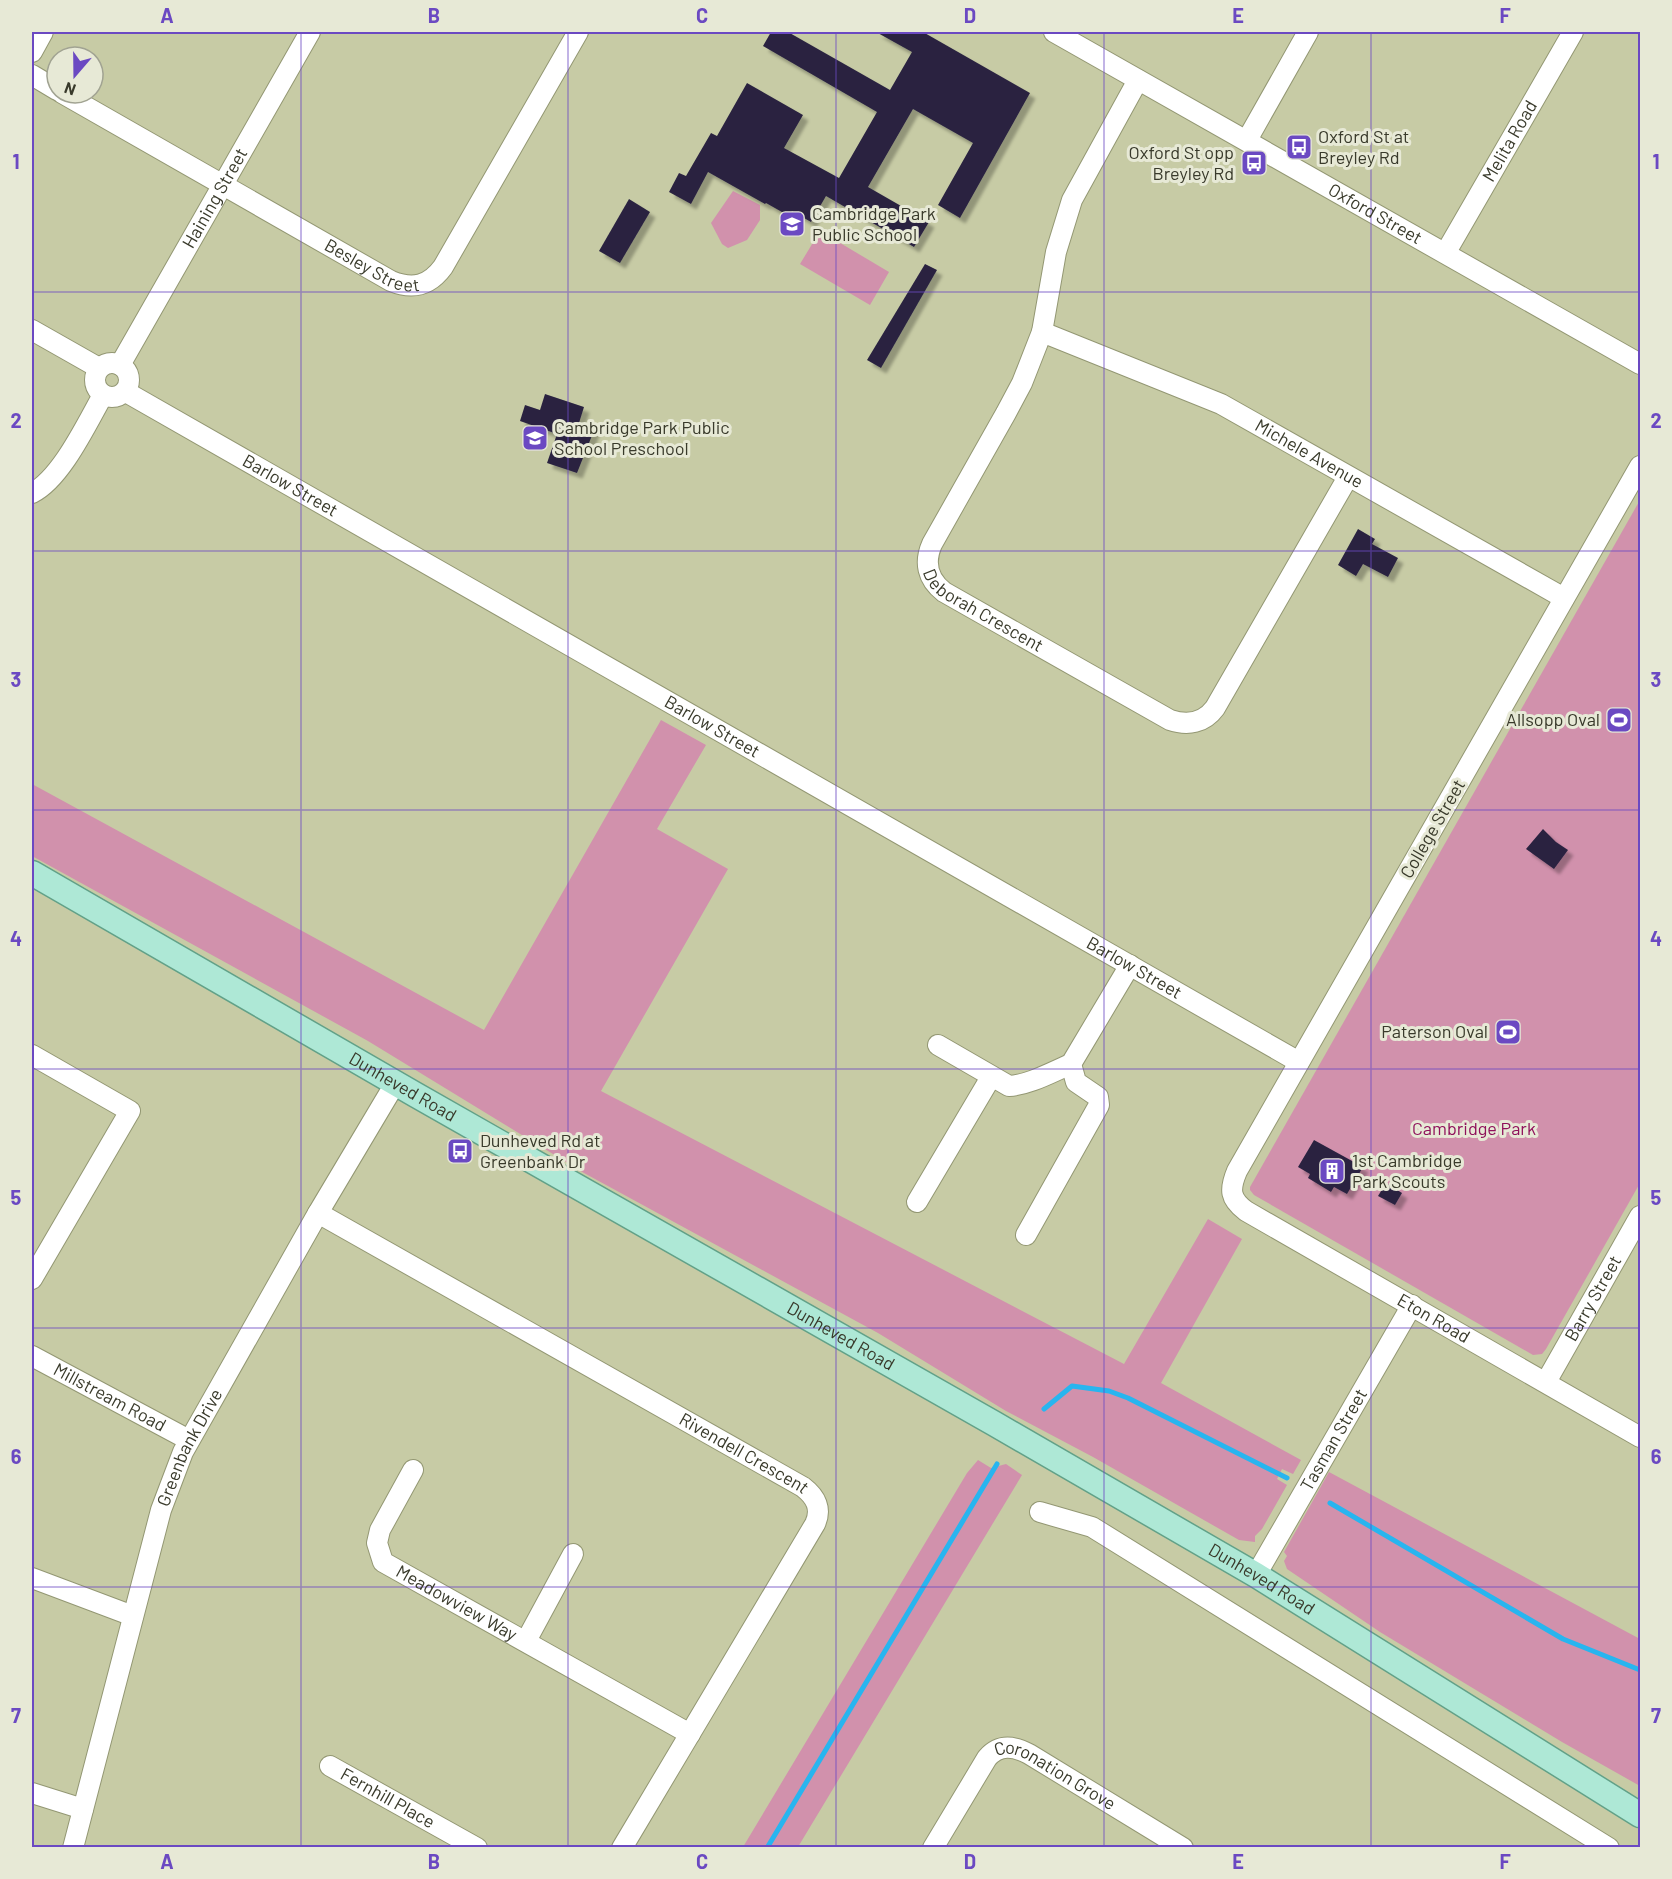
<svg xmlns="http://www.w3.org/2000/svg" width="1672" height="1879" viewBox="0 0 1672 1879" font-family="Barlow,sans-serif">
<defs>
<filter id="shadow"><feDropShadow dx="5.5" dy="5.5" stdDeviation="1.5" flood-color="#0004"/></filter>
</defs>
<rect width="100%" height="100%" fill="#c7cba5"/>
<g fill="#d191ac">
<polygon points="733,191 760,205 760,220 747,240 728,248 722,244 711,223"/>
<polygon points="820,231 889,272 870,305 800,264"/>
<polygon points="1640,500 1640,1183 1546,1349 1542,1354 1533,1355 1254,1195 1250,1190 1250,1187"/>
<polygon points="661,720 706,745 657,829 728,869 601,1091 1124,1364 1208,1219 1242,1239 1161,1383 1301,1460 1293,1474 1282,1469 1277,1479 1287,1485 1262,1529 1255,1536 1255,1542 1239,1540 1093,1457 1006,1411 878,1333 584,1173 368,1041 32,856 32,784 484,1030"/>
<polygon points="978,1460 991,1468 1006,1464 1022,1475 798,1847 743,1847 967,1473"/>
<polygon points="1329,1472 1640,1639 1640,1786 1562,1742 1380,1632 1287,1569 1284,1561 1287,1556 1284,1552"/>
</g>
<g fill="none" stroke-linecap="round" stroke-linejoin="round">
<g stroke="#28b5ef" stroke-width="5">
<polyline points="1044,1409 1072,1386 1109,1391 1128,1398 1287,1478"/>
<polyline points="1330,1503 1563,1639 1640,1670"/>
<polyline points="767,1848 997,1464"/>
</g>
</g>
<g fill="#2a2440" filter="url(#shadow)">
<polygon points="771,32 788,32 890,90 912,52 876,32 923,32 1030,93 960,218 938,205 973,143 913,109 868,187 929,222 914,247 826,196 811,222 792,211 789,216 766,203 765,204 708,172 691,204 669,192 679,173 686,176 711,133 717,136 747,83 803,115 784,148 839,178 877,112 763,46"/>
<polygon points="629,199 650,212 620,263 599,251"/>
<polygon points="925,264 937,270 881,368 867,360"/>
<polygon points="545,394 584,407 579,423 595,428 577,473 547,463 557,434 520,421 525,405 540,410"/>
<polygon points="1358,529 1375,539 1372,544 1398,558 1388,577 1363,564 1356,576 1338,565"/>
<polygon points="1543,829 1556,842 1568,850 1554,869 1526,849"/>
<polygon points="1314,1140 1363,1167 1347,1194 1334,1187 1331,1192 1308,1178 1310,1174 1298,1167"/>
<polygon points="1386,1183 1402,1193 1395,1205 1378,1196"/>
</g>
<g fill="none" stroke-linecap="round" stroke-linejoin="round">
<g stroke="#939773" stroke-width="22">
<g id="minor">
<path id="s1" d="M1054 32 1640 364"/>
<polyline points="32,52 43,32"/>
<polyline points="32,75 57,90"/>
<path id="s2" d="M1138 80 1072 200 1056 252 1042 332 1022 383 1006 413 932 544C924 562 927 579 944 592L1170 720C1188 726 1204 723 1215 708L1348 477"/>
<path id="s3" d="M62 93 391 281C413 290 429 286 443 267L578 32"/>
<polyline points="1247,140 1308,32"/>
<path id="s4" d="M1446 252 1573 32"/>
<polyline points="32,330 99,368"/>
<path id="s5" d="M1042 332 1221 404 1564 598"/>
<circle cx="112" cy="380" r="17"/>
<path id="s6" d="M120 365 310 32"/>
<path id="s7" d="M126 392 1299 1062"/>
<path id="s8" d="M1640 466 1237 1171C1229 1190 1230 1199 1246 1211L1640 1437"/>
<path d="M32 493C61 479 87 423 103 395"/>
<path d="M938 1045 1009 1086C1029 1085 1052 1072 1071 1064L1130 965"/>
<polyline points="32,1055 130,1111 32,1279"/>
<polyline points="917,1202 991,1077"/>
<path id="s9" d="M318 1213 803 1487C816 1497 822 1509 815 1524L622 1848"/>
<polyline points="1026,1235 1099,1105 1098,1097 1076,1082 1071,1064"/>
<path id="s10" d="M32 1356 189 1440"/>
<path id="s11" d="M1546 1382 1640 1216"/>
<path id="s12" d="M413 1470 380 1530 377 1543 383 1562 690 1734"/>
<polyline points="1040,1512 1092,1527 1609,1848"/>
<path id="s13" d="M1256 1575 1412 1305"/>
<polyline points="32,1578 133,1616"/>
<polyline points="526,1641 573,1554"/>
<path id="s14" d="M330 1766 477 1848"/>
<polyline points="32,1793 83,1809"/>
<path id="s15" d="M73 1848 161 1510 183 1452 318 1213 396 1082"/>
<path id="s16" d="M933 1848 987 1758C999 1744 1014 1746 1029 1754L1183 1848"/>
</g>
</g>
<g stroke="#62a188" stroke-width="27">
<g id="major">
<path id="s17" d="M32 873 416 1095 995 1424 1256 1575 1640 1815"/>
</g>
</g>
<use href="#minor" stroke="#fff" stroke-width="20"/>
<use href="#major" stroke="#aee8d6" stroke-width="24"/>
</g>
<path fill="none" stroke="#6b49c2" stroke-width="1.5" stroke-opacity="0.55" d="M301 32V1848M568 32V1848M836 32V1848M1104 32V1848M1371 32V1848M32 292H1640M32 551H1640M32 810H1640M32 1069H1640M32 1328H1640M32 1587H1640"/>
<defs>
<g id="bus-square" transform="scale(1.35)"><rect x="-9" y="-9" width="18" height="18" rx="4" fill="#6b49c2" stroke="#e7e9d6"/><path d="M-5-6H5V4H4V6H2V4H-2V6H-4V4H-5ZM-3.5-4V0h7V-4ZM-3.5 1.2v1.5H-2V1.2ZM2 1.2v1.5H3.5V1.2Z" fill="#fff"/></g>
<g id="school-square" transform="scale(1.35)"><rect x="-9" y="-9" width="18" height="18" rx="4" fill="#6b49c2" stroke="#e7e9d6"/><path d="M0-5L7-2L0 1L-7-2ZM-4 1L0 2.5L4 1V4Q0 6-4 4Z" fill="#fff"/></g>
<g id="stadium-square" transform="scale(1.35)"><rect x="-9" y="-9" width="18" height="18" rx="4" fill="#6b49c2" stroke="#e7e9d6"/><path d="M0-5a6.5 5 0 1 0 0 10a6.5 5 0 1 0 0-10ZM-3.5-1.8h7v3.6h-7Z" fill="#fff"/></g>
<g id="building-square" transform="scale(1.35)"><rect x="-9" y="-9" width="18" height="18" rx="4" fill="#6b49c2" stroke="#e7e9d6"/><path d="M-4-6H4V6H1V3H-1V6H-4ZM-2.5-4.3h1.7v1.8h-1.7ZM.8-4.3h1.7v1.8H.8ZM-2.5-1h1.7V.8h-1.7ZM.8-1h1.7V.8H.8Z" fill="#fff"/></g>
</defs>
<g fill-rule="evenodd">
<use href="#bus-square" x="1299" y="147"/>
<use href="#bus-square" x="1254" y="163"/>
<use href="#school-square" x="792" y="224"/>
<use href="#school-square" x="535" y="438"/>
<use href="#stadium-square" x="1619" y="720"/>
<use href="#stadium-square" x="1508" y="1032"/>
<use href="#bus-square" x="460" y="1151"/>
<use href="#building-square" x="1332" y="1171"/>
</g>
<g text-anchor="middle" stroke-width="6" stroke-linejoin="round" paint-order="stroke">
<g font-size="18" fill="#393a2b" stroke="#e7e9d6" text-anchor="start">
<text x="1318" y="143">Oxford St at<tspan x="1318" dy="21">Breyley Rd</tspan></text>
<text x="1234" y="159" text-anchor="end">Oxford St opp<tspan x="1234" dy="21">Breyley Rd</tspan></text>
<text x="812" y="220">Cambridge Park<tspan x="812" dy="21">Public School</tspan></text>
<text x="554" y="434">Cambridge Park Public<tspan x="554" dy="21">School Preschool</tspan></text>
<text x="1600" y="726" text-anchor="end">Allsopp Oval</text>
<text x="1488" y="1038" text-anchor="end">Paterson Oval</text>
<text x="480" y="1147">Dunheved Rd at<tspan x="480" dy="21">Greenbank Dr</tspan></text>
<text x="1352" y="1167">1st Cambridge<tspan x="1352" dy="21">Park Scouts</tspan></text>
</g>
<g font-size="18" fill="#393a2b" stroke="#e7e9d6">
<text dy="6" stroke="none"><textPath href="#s4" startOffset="128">Melita Road</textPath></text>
<text dy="6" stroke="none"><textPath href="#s6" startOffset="192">Haining Street</textPath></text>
<text dy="6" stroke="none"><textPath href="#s1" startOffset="369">Oxford Street</textPath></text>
<text dy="6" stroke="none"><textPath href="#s3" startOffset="356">Besley Street</textPath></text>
<text dy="6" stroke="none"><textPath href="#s5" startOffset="294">Michele Avenue</textPath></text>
<text dy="6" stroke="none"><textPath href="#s7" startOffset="189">Barlow Street</textPath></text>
<text dy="6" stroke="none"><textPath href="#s2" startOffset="608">Deborah Crescent</textPath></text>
<text dy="6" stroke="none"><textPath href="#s7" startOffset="675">Barlow Street</textPath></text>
<text transform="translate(1433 829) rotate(-60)" y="6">College Street</text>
<text dy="6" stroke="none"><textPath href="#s7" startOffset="1161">Barlow Street</textPath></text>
<text dy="6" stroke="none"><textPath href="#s17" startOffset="428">Dunheved Road</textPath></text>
<text dy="6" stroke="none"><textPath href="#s11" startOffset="96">Barry Street</textPath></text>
<text dy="6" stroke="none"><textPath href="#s8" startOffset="1074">Eton Road</textPath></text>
<text dy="6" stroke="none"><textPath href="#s17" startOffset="932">Dunheved Road</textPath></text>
<text dy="6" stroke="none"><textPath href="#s10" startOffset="88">Millstream Road</textPath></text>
<text dy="6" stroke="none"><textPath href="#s13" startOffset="156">Tasman Street</textPath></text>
<text dy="6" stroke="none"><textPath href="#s15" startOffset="418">Greenbank Drive</textPath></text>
<text dy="6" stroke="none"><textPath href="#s9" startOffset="489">Rivendell Crescent</textPath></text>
<text dy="6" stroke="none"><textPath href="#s17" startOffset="1418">Dunheved Road</textPath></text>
<text dy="6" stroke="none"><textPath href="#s12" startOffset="186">Meadowview Way</textPath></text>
<text dy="6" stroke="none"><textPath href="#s16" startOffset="183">Coronation Grove</textPath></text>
<text dy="6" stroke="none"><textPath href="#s14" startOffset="66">Fernhill Place</textPath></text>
</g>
<g font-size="18" fill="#8f115b" stroke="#e7e9d6">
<text x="1474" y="1135">Cambridge Park</text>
</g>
</g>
<rect width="1672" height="1879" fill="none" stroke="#e7e9d6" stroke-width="66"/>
<g transform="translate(75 75) rotate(200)"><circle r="28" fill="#e7e9d6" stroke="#a1a392" stroke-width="1.5"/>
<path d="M0-4.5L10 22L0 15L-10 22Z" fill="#6b49c2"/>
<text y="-9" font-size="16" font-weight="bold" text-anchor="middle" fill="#393a2b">N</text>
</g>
<rect x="33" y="33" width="1606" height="1813" fill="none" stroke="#6b49c2" stroke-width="2"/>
<g font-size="20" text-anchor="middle" font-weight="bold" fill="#6b49c2">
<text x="167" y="23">A</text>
<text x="434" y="23">B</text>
<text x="702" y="23">C</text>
<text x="970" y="23">D</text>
<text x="1238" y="23">E</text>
<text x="1505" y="23">F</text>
<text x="16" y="169">1</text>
<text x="1656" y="169">1</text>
<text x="16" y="428">2</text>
<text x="1656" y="428">2</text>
<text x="16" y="687">3</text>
<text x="1656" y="687">3</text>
<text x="16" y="946">4</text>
<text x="1656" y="946">4</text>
<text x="16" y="1205">5</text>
<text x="1656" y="1205">5</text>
<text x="16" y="1464">6</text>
<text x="1656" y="1464">6</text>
<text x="16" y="1723">7</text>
<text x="1656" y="1723">7</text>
<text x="167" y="1869">A</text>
<text x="434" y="1869">B</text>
<text x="702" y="1869">C</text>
<text x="970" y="1869">D</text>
<text x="1238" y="1869">E</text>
<text x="1505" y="1869">F</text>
</g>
</svg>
